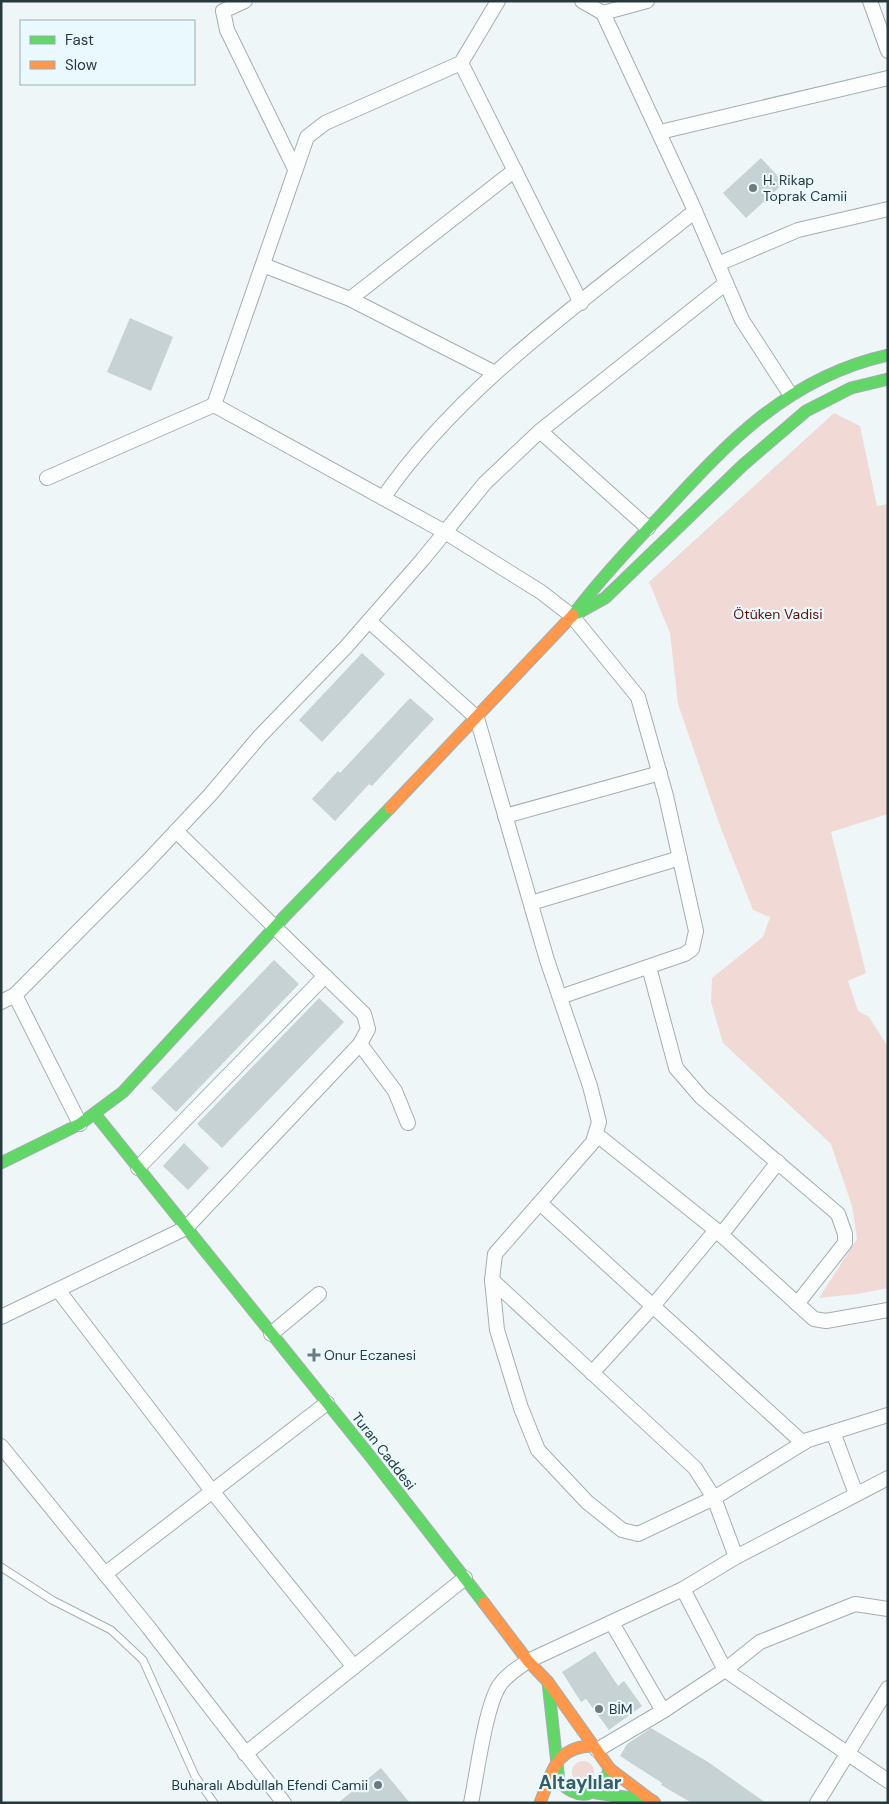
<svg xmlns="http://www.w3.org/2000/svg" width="889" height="1804" viewBox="0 0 889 1804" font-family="'DM Sans',sans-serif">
<rect width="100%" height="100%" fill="#eef6f8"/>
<g fill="#f1dad6">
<polygon points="834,413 860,426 877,506 888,504 888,814 831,832 866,973 848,981 858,1011 869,1017 888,1047 888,1288 857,1294 819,1298 857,1239 852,1206 831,1144 723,1043 711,1002 712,978 763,937 770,917 753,910 720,826 678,704 670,633 649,582"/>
<circle cx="583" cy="1772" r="11"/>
</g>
<g fill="#c6d2d4">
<polygon points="761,158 784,183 746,218 723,193"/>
<polygon points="130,318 173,337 151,391 107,372"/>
<polygon points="362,653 385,674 322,742 299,720"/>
<polygon points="410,698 434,719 372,786 369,784 335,821 312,799 338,771 340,773"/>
<polygon points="274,960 299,984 176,1112 151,1088"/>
<polygon points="319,998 344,1022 222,1148 197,1124"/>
<polygon points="184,1143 209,1168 188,1190 163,1166"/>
<polygon points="595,1651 618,1686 624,1681 642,1706 609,1730 586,1699 581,1702 562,1672"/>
<polygon points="651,1728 708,1762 766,1803 692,1803 661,1785 662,1783 620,1756 627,1744"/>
<polygon points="381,1768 410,1803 338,1803"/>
</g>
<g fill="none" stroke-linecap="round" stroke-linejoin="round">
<g stroke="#a3aeb0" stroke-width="9">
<polyline id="lane" points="1,1567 52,1600 111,1630 143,1660 195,1776 214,1803"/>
</g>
<g stroke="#a3aeb0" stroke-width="16">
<g id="street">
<polyline points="245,1 223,11 227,30 295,169"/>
<polyline points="582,1 603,13"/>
<polyline points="647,1 603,13 691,202 742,320 790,394"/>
<polyline points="870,1 888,51"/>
<polyline points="461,63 581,303"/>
<polyline points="660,132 888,78"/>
<polyline points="718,264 798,230 888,209"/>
<polyline points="263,265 350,299 495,373"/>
<polyline points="350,299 515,170"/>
<polyline points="214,405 307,137 325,123 461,63 498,1"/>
<polyline points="540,431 648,528"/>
<polyline points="47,478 214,405 445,532 541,592 572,616 638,697 666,796 696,931 692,949 685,954 560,997"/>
<path d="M383 498C460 385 589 297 695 211"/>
<polyline points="369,621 477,718 547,960 590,1086 599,1122 593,1142 495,1254 492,1280 497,1330 521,1408 538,1450 587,1502 622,1530 638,1534 714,1498 808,1440 888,1415"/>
<polyline points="505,816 660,773"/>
<polyline points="531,903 680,858"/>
<polyline points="649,967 676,1068 701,1097 838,1214 845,1234 845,1243 797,1304"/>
<polyline points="15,995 80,1124"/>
<polyline points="1,1002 15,995 147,862 210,795 260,736 346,647 423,559 485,483 540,431 726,283"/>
<polyline points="360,1044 395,1091 408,1123"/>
<polyline points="596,1134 716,1230 814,1319 826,1321 888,1310"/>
<polyline points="138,1168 325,976"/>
<polyline points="540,1203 803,1443"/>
<polyline points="721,1235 778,1162"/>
<polyline points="492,1280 695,1468 714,1498 736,1557"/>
<polyline points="58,1290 212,1491 354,1667"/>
<polyline points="1,1317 186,1228 360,1044 368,1029 364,1014 176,831"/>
<polyline points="271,1334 319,1294"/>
<polyline points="592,1373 653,1306 716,1230"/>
<polyline points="833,1432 856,1494"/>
<polyline points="1,1446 149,1628 284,1803"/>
<polyline points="105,1574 327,1403"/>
<polyline points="683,1589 725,1670 888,1781"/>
<polyline points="663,1711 725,1670 760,1642 855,1604 888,1609"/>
<polyline points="597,1750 663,1711 612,1623"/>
<polyline points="245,1754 465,1578"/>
<path d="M471 1803C477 1774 485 1709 499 1686 506 1675 518 1668 528 1661L683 1589 736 1557 888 1478"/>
<polyline points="817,1803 888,1688"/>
</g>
</g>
<g stroke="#a3aeb0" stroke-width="13">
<g id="fast">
<polyline points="578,613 605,598 743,465 806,411 851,388 888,379"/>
<path d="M573 615C600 579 631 546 663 513 729 441 789 377 888 355"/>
<polyline points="95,1114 370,1456 484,1603"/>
<polyline points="1,1163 80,1124 123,1092 285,916 390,808"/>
<path d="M548 1682 559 1782C582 1803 598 1796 610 1769"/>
<polyline points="596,1793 653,1801"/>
</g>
</g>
<g stroke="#a3aeb0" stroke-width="13">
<g id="slow">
<polyline points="390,808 573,615"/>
<polyline points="484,1603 528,1661 548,1682 610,1769 655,1803"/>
<path d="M540 1803C552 1773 555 1746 593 1746"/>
</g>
</g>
<use href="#lane" stroke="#fcfefe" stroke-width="7"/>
<use href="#street" stroke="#fcfefe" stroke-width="14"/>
<use href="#fast" stroke="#63d668" stroke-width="11"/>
<use href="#slow" stroke="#ff974d" stroke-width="11"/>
</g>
<g fill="#6d7b7e" stroke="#e9f9fd" stroke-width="2">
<circle cx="753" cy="188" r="5"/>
<path d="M311.5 1347.5h5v5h5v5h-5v5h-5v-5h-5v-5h5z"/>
<circle cx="599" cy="1709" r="5"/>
<circle cx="378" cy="1785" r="5"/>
</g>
<g text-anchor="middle" stroke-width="4.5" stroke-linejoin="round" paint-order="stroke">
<g font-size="14" fill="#28393d" stroke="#e9f9fd" text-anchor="start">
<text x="763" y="185">H. Rikap<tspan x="763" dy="16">Toprak Camii</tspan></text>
<text x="324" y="1360">Onur Eczanesi</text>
<text x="609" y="1714">BİM</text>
<text x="368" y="1790" text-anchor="end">Buharalı Abdullah Efendi Camii</text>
</g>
<g font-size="14" fill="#640f07" stroke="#e9f9fd">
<text x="778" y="619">Ötüken Vadisi</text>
</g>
<g font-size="14" fill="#28393d" stroke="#e9f9fd">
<text transform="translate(384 1451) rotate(52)" y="5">Turan Caddesi</text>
</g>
<g font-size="19" font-weight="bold" fill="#365c64" stroke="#e9f9fd">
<text x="580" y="1789">Altaylılar</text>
</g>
</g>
<rect width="889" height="1804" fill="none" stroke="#28393d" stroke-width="5"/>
<rect x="20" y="20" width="175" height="65" fill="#e9f9fd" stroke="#9cacb0"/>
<rect x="30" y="36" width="25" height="8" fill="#63d668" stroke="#9cacb0"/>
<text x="65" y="45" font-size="15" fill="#28393d">Fast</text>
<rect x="30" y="61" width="25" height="8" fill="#ff974d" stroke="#9cacb0"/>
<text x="65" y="70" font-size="15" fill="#28393d">Slow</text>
</svg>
